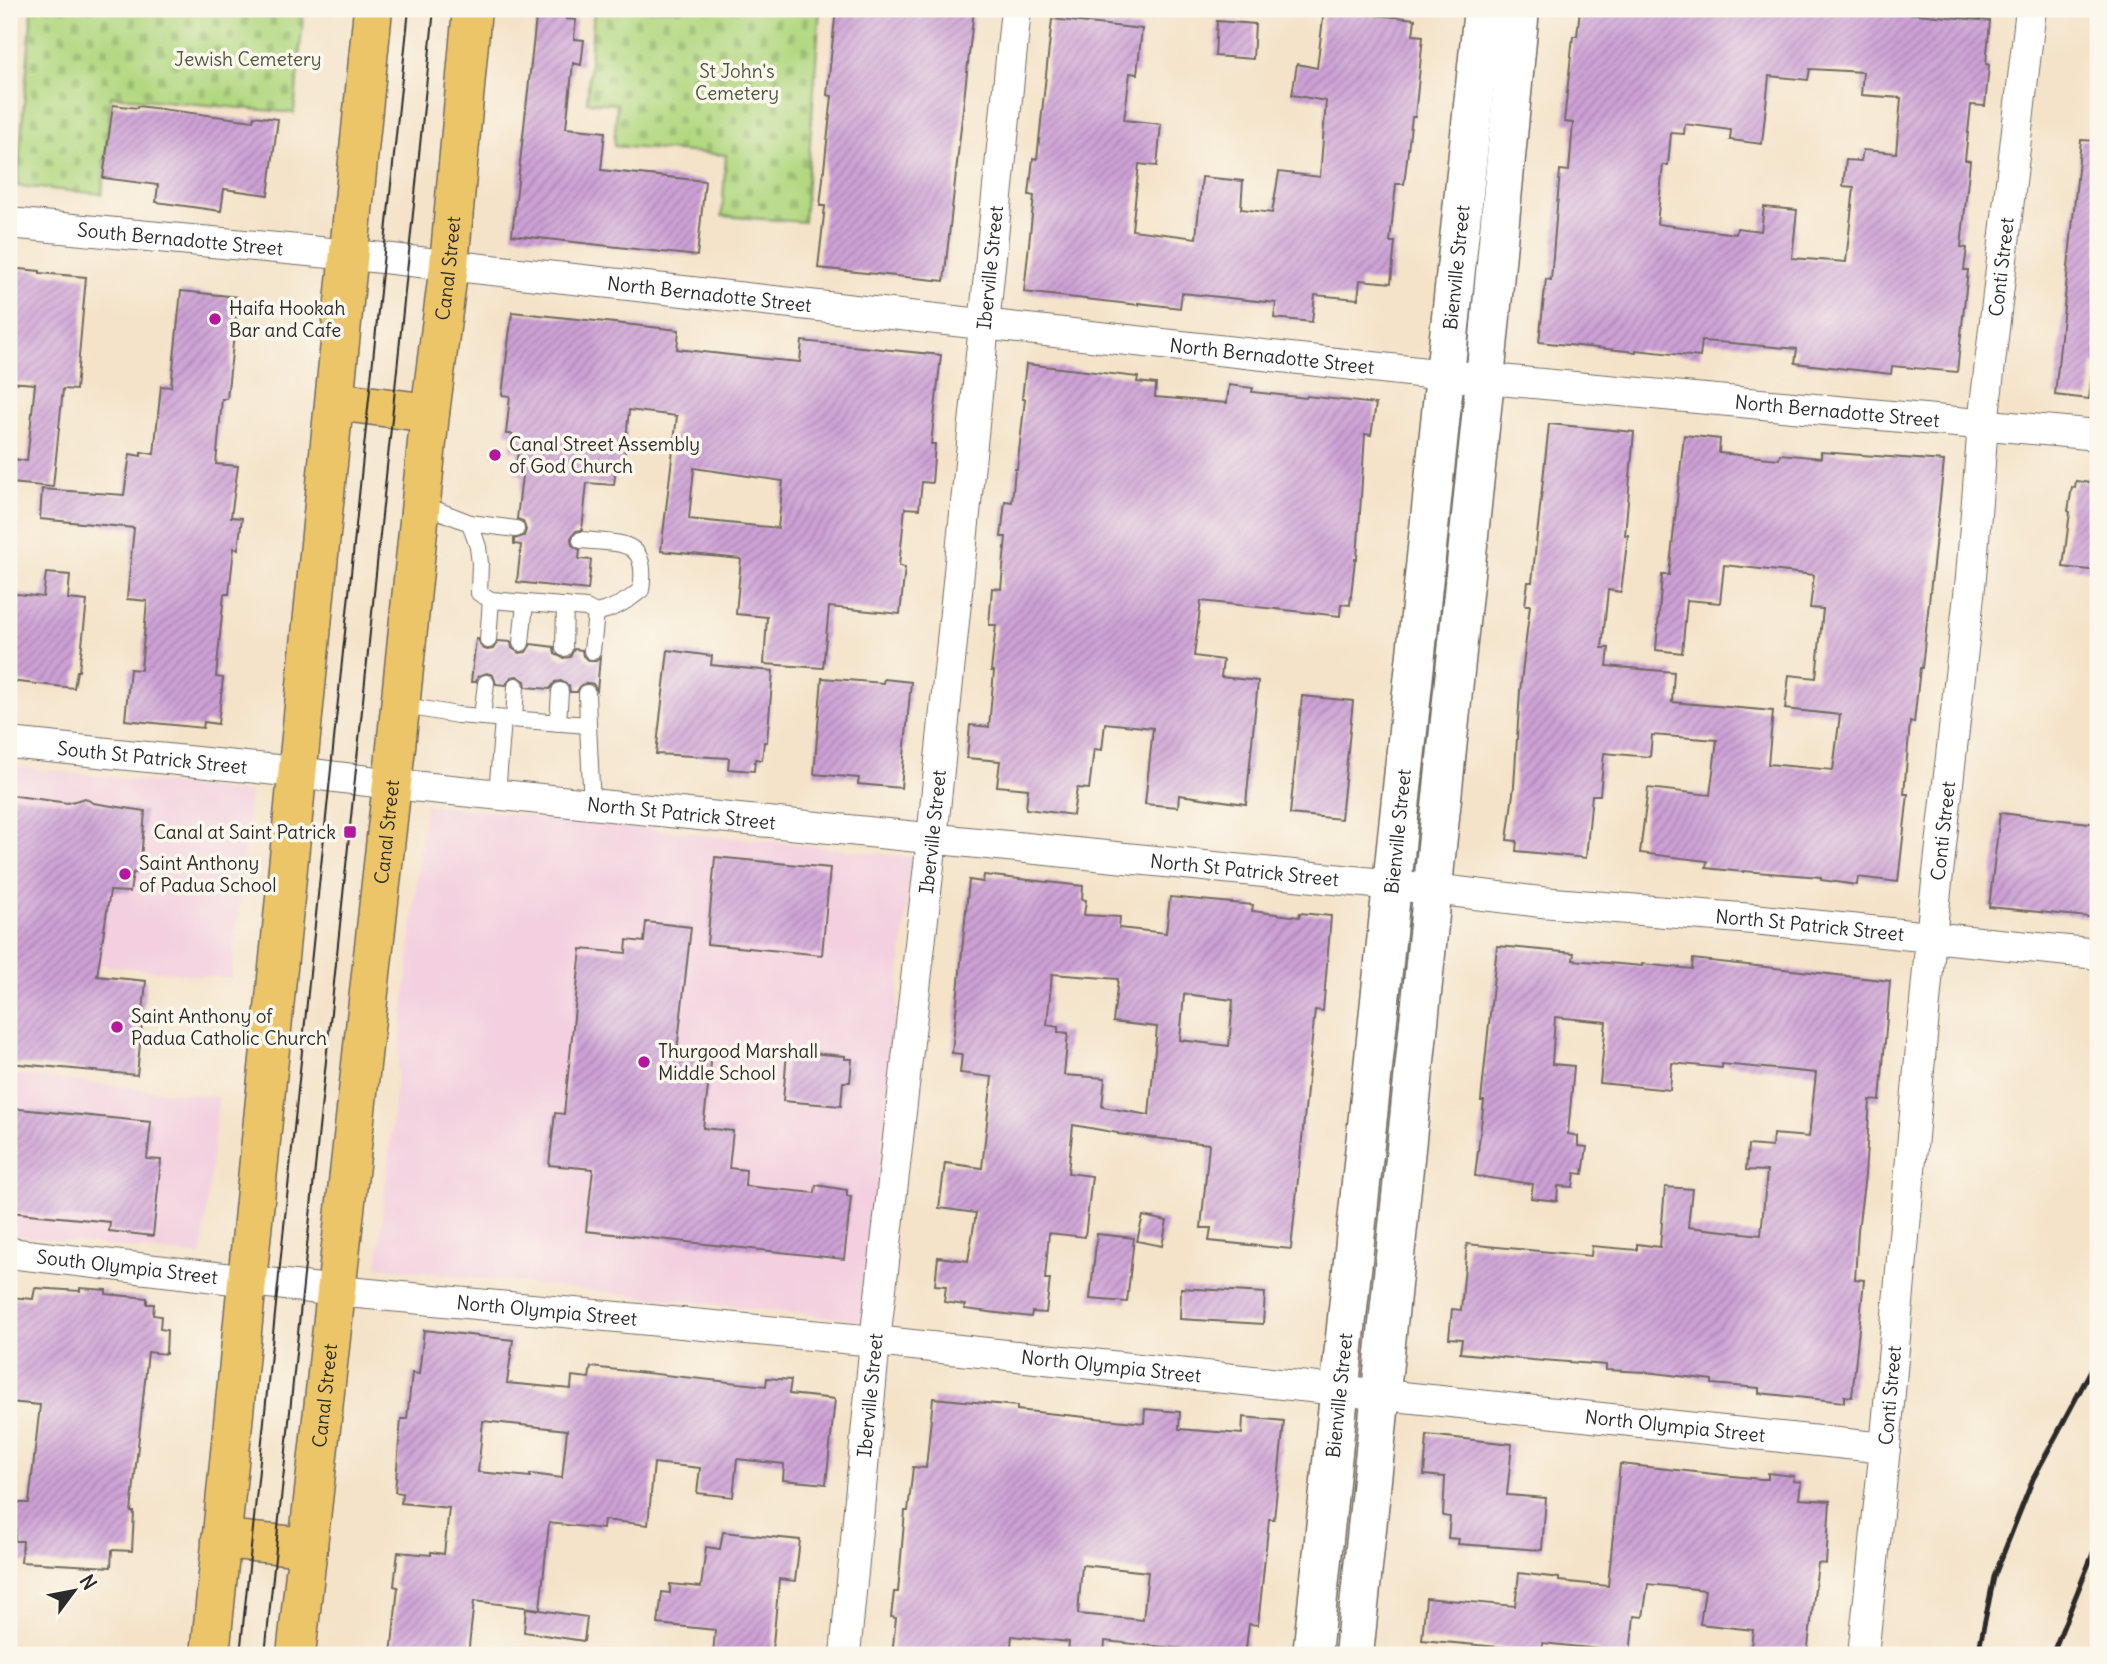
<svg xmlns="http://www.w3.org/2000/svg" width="2107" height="1664" viewBox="0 0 2107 1664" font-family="Delius,sans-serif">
<defs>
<pattern id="cemetery-stones" width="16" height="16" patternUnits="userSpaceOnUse" patternTransform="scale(1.75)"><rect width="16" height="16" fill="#b2d881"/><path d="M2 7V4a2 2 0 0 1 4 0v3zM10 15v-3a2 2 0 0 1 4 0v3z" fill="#99ba70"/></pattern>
<pattern id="building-hatch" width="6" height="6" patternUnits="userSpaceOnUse" patternTransform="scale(1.75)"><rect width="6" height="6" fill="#cda1d6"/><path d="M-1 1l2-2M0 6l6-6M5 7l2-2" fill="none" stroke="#a783ae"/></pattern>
</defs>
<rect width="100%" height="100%" fill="#fbf7ec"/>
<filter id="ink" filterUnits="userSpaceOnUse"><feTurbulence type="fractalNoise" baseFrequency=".0143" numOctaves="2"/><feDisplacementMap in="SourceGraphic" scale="14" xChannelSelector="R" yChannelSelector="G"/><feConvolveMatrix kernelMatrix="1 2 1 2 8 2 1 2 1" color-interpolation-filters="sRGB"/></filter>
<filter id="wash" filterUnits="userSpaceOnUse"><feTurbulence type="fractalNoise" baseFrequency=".00686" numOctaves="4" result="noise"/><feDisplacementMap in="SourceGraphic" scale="28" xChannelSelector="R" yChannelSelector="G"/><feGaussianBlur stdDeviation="1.57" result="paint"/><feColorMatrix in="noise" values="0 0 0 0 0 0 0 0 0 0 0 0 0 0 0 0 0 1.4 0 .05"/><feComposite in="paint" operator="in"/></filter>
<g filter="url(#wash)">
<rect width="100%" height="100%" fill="#f4e3c9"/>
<g fill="#f3cfdf">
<polygon points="9,766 250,793 231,979 9,955"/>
<polygon points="425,804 912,857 864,1321 377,1267"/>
<polygon points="9,1074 218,1097 202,1256 9,1235"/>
</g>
<g fill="url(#cemetery-stones)" stroke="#6e8256" stroke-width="2">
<polygon points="32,9 304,9 294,113 111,96 102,194 17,186"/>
<polygon points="594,9 820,9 804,222 722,216 726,155 614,146 617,104 587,102"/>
</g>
<g id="blocks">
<g fill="url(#building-hatch)" fill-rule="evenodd">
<polygon points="537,9 567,9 566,19 576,20 574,39 584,40 581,65 573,63 566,128 605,132 601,170 705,181 697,256 512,235"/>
<polygon points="836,9 974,9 944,281 818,268 825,206 820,206 832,96 827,95"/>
<path d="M1580 9H1863L1990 21 1986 64 1989 65 1985 106 1971 105 1965 160 1970 161 1961 247 1967 248 1964 270H1968L1957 372 1892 366 1891 374 1795 363 1797 349 1731 343 1702 341 1700 357 1636 350V352L1539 342 1546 279 1551 280 1560 170 1569 171 1573 123 1564 122 1573 36H1577ZM1810 69 1863 72 1861 95 1901 98 1896 153 1863 150 1861 161 1846 160 1843 186 1854 187 1846 262 1792 258 1797 210 1764 207 1761 231 1737 228 1736 234 1657 224 1663 165H1668L1671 133 1684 134 1685 124 1731 130 1730 140 1762 144 1769 76 1808 80Z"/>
<polygon points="1324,10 1415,19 1413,35 1423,36 1415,117 1412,117 1404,184 1396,184 1390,242 1395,242 1391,283 1360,280 1358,299 1315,295 1312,322 1274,318 1276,303 1182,293 1180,308 1138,303 1138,305 1024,292 1034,196 1029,195 1033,158 1037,159 1052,19 1142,29 1137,74 1130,73 1124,120 1161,124 1157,166 1139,164 1132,230 1196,238 1202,177 1243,181 1241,209 1272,213 1279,172 1320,177 1326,101 1292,95 1297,64 1317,68"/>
<polygon points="1217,21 1255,24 1253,59 1215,56"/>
<polygon points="113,105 137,108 138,106 253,121 254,116 278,119 268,195 224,189 221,211 156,202 158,185 103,178"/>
<polygon points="2081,140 2098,141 2098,364 2093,363 2089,399 2055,395"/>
<polygon points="9,268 40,271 40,273 86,277 76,390 63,389 53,487 11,483 13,459 27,461 35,384 9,382"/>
<polygon points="181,291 238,297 227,399 222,399 216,464 238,466 231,517 242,518 238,549 234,548 229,594 224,594 216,677 223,678 218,724 204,722 203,728 125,720 130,669 141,670 147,601 127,599 134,528 40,519 42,489 124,495 130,454 141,456 141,452 154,454 161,386 171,387"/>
<path d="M512 312 679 330 677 349 766 359 800 362 802 341 941 355 931 444H935L932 483 922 482 919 509 905 508 899 566 905 567 900 614 829 607 823 668 764 664 767 617 736 614 741 559 661 551 677 416 629 410 623 469 616 468 614 485 587 483 582 530 576 531 571 538 572 545 580 550 579 559 591 560 588 590 517 582 521 545 514 544V539L524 536 526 530 523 521 517 519 522 475 515 474 518 451H510L512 434H506L510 396 502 395ZM694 468 783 481 778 528 689 519Z"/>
<polygon points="1026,364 1138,377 1137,382 1156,384 1155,397 1227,403 1229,385 1253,388 1252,392 1306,398 1307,396 1376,404 1371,435 1365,434 1357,559 1355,559 1350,605 1341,604 1340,616 1201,601 1194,656 1223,660 1221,677 1258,681 1246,804 1179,795 1178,807 1145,804 1153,728 1105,723 1102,750 1094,749 1089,789 1077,788 1073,815 1026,809 1028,789 997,786 1000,761 967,758 970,725 989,727 994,671 991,671 996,625 989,625 992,588 1001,589 1006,537 1001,537 1005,501 1012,502 1015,469 1017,469 1025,399 1022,399"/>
<polygon points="1549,424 1634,432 1625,535 1628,535 1621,592 1608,590 1602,648 1609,648 1607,666 1674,672 1672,702 1773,711 1768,764 1833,770 1840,715 1785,709 1789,675 1816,678 1823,609 1810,608 1814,575 1724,565 1720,603 1687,600 1682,653 1656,650 1662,575 1669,575 1684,435 1720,439 1719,453 1779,459 1780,454 1821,458 1821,452 1944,461 1922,668 1920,668 1914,723 1910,722 1904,794 1908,794 1898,882 1858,877 1857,885 1821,880 1821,877 1743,871 1743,872 1706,868 1707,861 1640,853 1648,788 1710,795 1717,740 1652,735 1650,757 1604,753 1600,795 1592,795 1586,858 1516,851 1517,841 1507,840 1514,786 1520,691 1530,605 1525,605 1528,582 1532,582"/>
<polygon points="2076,481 2098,484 2098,571 2063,567 2070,512 2068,511 2072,487 2075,488"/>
<polygon points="46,573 70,575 68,599 87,601 79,671 77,671 74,688 9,681 9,593 43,597"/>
<polygon points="476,639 478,639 482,648 487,650 493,649 498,641 511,642 512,648 519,653 526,652 531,644 554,647 555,654 563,658 570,657 574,649 582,650 583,656 590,661 596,661 600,657 597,691 593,684 587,683 581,685 577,692 570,692 569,686 561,681 555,682 550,689 526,687 525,681 517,676 511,677 506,685 496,684 493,675 487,673 478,676 476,682 471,682"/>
<polygon points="668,650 712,656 711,665 773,671 767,742 764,742 762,760 755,759 754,771 728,769 729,758 656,754"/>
<polygon points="822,678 883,683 884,679 911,682 901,788 858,784 859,778 814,774"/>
<polygon points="1302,696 1353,701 1341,819 1290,814"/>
<polygon points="9,795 68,803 85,798 93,803 145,811 140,872 133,873 130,892 110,891 97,976 146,981 137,1075 9,1063"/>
<polygon points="2000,813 2098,824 2098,918 1989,907"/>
<polygon points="715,857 830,868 822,955 707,944"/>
<path d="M984 875 1083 886 1082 899 1086 900 1084 915 1120 917 1119 928 1166 933 1170 897 1253 905 1252 911 1299 917 1300 913 1331 916 1323 1011 1315 1010 1291 1249 1209 1241 1211 1228H1201L1209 1144 1118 1134V1133L1073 1125 1068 1173 1092 1176 1085 1237 1049 1233 1045 1279H1050L1046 1313 1032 1312 1031 1317 964 1309 965 1305 944 1302 946 1286 935 1285 938 1257 968 1261 976 1213 939 1208 945 1163 982 1168 992 1077 960 1073 962 1054 952 1053 969 880 983 882ZM1052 974 1118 979 1113 1022 1157 1027 1149 1115 1102 1107 1105 1078 1064 1075 1068 1033 1058 1032V1027L1047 1025ZM1184 994 1233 1000 1229 1046 1180 1040Z"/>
<polygon points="646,922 691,927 677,1051 712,1055 703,1128 733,1131 729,1168 746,1170 745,1186 815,1193 816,1185 847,1190 847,1196 851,1197 844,1259 586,1231 593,1169 549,1165 555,1113 564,1114 581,949 626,953 627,940 644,942"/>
<polygon points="1497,946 1574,953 1573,960 1642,966 1642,964 1692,969 1693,959 1890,981 1880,1101 1870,1100 1865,1175 1858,1230 1855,1279 1864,1280 1852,1397 1844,1396 1844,1402 1759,1393 1759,1388 1712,1384 1712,1380 1646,1372 1606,1370 1606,1365 1543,1360 1543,1361 1460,1353 1462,1339 1449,1338 1452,1309 1461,1310 1467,1244 1591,1256 1592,1246 1637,1250 1637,1244 1660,1247 1665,1187 1692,1189 1688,1227 1761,1235 1767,1171 1746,1170 1748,1145 1772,1147 1773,1134 1809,1137 1816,1073 1722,1064 1722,1068 1672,1063 1670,1090 1600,1083 1606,1022 1555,1017 1552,1064 1574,1066 1568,1134 1578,1136 1578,1146 1587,1147 1583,1174 1575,1173 1573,1187 1558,1186 1557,1201 1531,1198 1533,1184 1475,1176 1484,1101 1481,1101"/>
<polygon points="787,1051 845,1056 845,1059 852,1059 850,1082 843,1082 841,1106 783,1101"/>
<polygon points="9,1108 151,1122 147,1159 161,1160 153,1236 109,1231 110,1222 9,1212"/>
<polygon points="1143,1216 1167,1221 1162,1246 1137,1241"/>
<polygon points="1097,1234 1134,1238 1127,1302 1090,1299"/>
<polygon points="35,1288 80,1291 80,1288 106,1290 106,1294 147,1298 147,1304 154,1304 153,1315 161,1316 160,1329 167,1330 166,1354 148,1352 131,1512 134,1512 132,1551 112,1550 111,1567 21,1562 23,1541 15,1541 17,1503 29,1503 40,1405 9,1402 9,1297 33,1299"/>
<polygon points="1181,1288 1265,1293 1263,1324 1180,1319"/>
<path d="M424 1330 513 1340 507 1383 571 1389 572 1376 589 1378 591 1367 766 1386 767 1378 791 1380 789 1394 835 1399 826 1484 783 1480 784 1464 737 1459 733 1497 697 1493 700 1468 654 1463 648 1525 604 1520 603 1529 549 1523 540 1609 474 1601 468 1655H391L398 1587 394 1586 398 1552 431 1555V1552L444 1554 449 1508 401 1503 402 1493 395 1492 401 1419H407L412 1373 419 1374ZM483 1421 567 1430 562 1478 530 1474V1477L478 1472Z"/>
<path d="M933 1398 1017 1406V1410L1144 1423 1145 1409 1180 1412 1179 1429 1242 1434 1243 1417 1284 1421 1274 1519H1269L1258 1625 1249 1624 1245 1655 1105 1641 1104 1655H1070L1071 1653H1068L1069 1642 1012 1636 1010 1655H892L896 1618 891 1617 894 1592H898L905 1511H908L913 1467 926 1468ZM1082 1565 1148 1572 1143 1620 1078 1614Z"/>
<polygon points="1427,1435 1512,1444 1507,1495 1546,1498 1542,1550 1458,1544 1459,1539 1448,1538 1450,1517 1443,1516 1445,1477 1424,1475"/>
<polygon points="1620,1464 1761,1479 1768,1479 1768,1473 1794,1476 1793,1481 1801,1482 1799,1499 1830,1501 1826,1564 1818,1563 1807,1655 1750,1655 1753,1630 1700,1624 1705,1590 1648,1584 1643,1617 1634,1616 1630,1655 1598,1655 1598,1649 1543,1643 1542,1651 1422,1640 1426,1598 1515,1606 1519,1573 1559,1578 1559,1581 1608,1586"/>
<polygon points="723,1532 800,1540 795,1581 779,1579 772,1655 713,1655 715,1630 658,1624 662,1592 670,1593 670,1584 701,1587 706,1547 720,1549"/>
<polygon points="526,1608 587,1617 584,1641 524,1632"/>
</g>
</g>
</g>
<g filter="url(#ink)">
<use href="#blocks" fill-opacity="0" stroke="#716b62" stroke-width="2"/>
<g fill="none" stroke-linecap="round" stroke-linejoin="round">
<g stroke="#716b62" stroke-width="18">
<g id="service">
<path d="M421 504 470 523 478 547 480 563 479 593 491 600 586 608 596 613C614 609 627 602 641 590 649 538 621 544 581 540"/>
<polyline points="470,523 516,529"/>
<polyline points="488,640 491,600"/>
<polyline points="521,643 525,603"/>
<polyline points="564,648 565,606"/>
<polyline points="592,651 596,613"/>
<polyline points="587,693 588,725"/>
<polyline points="400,705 457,715 588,725 592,805"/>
<polyline points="482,717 486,683"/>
<polyline points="514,719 516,686"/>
<polyline points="558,723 560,691"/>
<polyline points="497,795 503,719"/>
</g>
</g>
<g stroke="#716b62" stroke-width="32">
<g id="minor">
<path id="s1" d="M9 223 383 258 1445 375 2098 435"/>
<path id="s2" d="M9 743 296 772 392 784 1433 889 1541 902 1753 919 2098 954"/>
<path id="s3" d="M9 1253 337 1291 875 1341 1885 1448"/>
<path id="s4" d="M845 1655 875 1341 932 839 1016 9"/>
<path id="s5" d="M1863 1655 1885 1448 1931 936 1971 577 1983 424 2031 9"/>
</g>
</g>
<g stroke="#716b62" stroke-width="41">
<g id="tertiary">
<path id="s6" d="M1312 1655 1483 9"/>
<polyline points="1354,1655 1485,379 1520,9"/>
</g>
</g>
<g stroke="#716b62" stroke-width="41">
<g id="primary">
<polyline points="335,401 430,413"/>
<polyline points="221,1539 308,1547"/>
<polyline points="210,1655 373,9"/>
<path id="s7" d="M296 1655 396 747 430 413 449 265 472 9"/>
</g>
</g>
<use href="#service" stroke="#fff" stroke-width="16"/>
<use href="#minor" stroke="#fff" stroke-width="30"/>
<use href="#tertiary" stroke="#fff" stroke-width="38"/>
<use href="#primary" stroke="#edc569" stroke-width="38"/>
<g stroke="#2b2b2b" stroke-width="2">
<polyline points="240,1655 409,9"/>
<polyline points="265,1655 434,9"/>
</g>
<g stroke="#2b2b2b" stroke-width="5">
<polyline points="1978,1654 1994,1577 2033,1479 2098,1357"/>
<polyline points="2052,1655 2098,1541"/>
</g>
</g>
</g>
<g fill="#b5179e" stroke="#fbf7ec" stroke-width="2.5">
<circle cx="215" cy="319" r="7"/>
<circle cx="495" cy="455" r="7"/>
<rect x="343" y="825" width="14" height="14" rx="3.5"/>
<circle cx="125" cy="874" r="7"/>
<circle cx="117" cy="1027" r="7"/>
<circle cx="644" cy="1062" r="7"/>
</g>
<g text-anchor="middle" stroke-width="7" stroke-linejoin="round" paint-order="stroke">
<g font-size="19" fill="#4d5640" stroke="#fbf7ec">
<text x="248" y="66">Jewish Cemetery</text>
<text x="737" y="78">St John's<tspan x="737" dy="22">Cemetery</tspan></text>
</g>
<g font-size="19" fill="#2b2b2b" stroke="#fbf7ec">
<text dy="7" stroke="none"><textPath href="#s1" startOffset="172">South Bernadotte Street</textPath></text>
<text dy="7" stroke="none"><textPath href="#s4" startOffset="1395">Iberville Street</textPath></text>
<text dy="7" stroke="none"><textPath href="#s6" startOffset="1395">Bienville Street</textPath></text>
<text dy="7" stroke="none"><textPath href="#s5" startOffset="1395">Conti Street</textPath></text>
<text dy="7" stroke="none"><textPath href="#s7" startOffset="1395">Canal Street</textPath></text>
<text dy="7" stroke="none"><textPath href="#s1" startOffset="704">North Bernadotte Street</textPath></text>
<text dy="7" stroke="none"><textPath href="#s1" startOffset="1270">North Bernadotte Street</textPath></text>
<text dy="7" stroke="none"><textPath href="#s1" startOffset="1838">North Bernadotte Street</textPath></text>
<text dy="7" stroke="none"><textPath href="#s2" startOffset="144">South St Patrick Street</textPath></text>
<text dy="7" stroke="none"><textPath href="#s2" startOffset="676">North St Patrick Street</textPath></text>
<text dy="7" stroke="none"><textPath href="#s7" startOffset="828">Canal Street</textPath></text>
<text dy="7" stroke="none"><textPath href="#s4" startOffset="828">Iberville Street</textPath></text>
<text dy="7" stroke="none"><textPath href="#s6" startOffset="828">Bienville Street</textPath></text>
<text dy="7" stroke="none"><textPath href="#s5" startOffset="828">Conti Street</textPath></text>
<text dy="7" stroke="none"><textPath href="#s2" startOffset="1242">North St Patrick Street</textPath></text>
<text dy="7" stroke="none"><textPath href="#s2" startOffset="1810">North St Patrick Street</textPath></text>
<text dy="7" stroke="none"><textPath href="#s3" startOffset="119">South Olympia Street</textPath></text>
<text dy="7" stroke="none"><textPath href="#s3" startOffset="541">North Olympia Street</textPath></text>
<text dy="7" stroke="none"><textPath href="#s3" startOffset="1108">North Olympia Street</textPath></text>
<text dy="7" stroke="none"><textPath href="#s7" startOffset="261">Canal Street</textPath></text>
<text dy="7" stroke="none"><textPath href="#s4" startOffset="261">Iberville Street</textPath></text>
<text dy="7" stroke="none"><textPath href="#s6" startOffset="261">Bienville Street</textPath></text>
<text dy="7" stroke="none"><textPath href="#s5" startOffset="261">Conti Street</textPath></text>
<text dy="7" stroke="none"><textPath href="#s3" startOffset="1675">North Olympia Street</textPath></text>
</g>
<g font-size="19" fill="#2b2b2b" stroke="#fbf7ec" text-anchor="start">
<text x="229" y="315">Haifa Hookah<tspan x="229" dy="22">Bar and Cafe</tspan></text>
<text x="509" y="451">Canal Street Assembly<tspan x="509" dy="22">of God Church</tspan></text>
<text x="336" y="839" text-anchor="end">Canal at Saint Patrick</text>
<text x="139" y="870">Saint Anthony<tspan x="139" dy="22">of Padua School</tspan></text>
<text x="131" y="1023">Saint Anthony of<tspan x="131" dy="22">Padua Catholic Church</tspan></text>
<text x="658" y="1058">Thurgood Marshall<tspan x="658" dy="22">Middle School</tspan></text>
</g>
</g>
<rect width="2107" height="1664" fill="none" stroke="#fbf7ec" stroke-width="35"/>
<g transform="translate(74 1591) rotate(58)" stroke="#fbf7ec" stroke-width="5" paint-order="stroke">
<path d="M0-5L12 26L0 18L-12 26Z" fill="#2b2b2b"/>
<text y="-10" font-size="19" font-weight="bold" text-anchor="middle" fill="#2b2b2b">N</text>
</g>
</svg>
